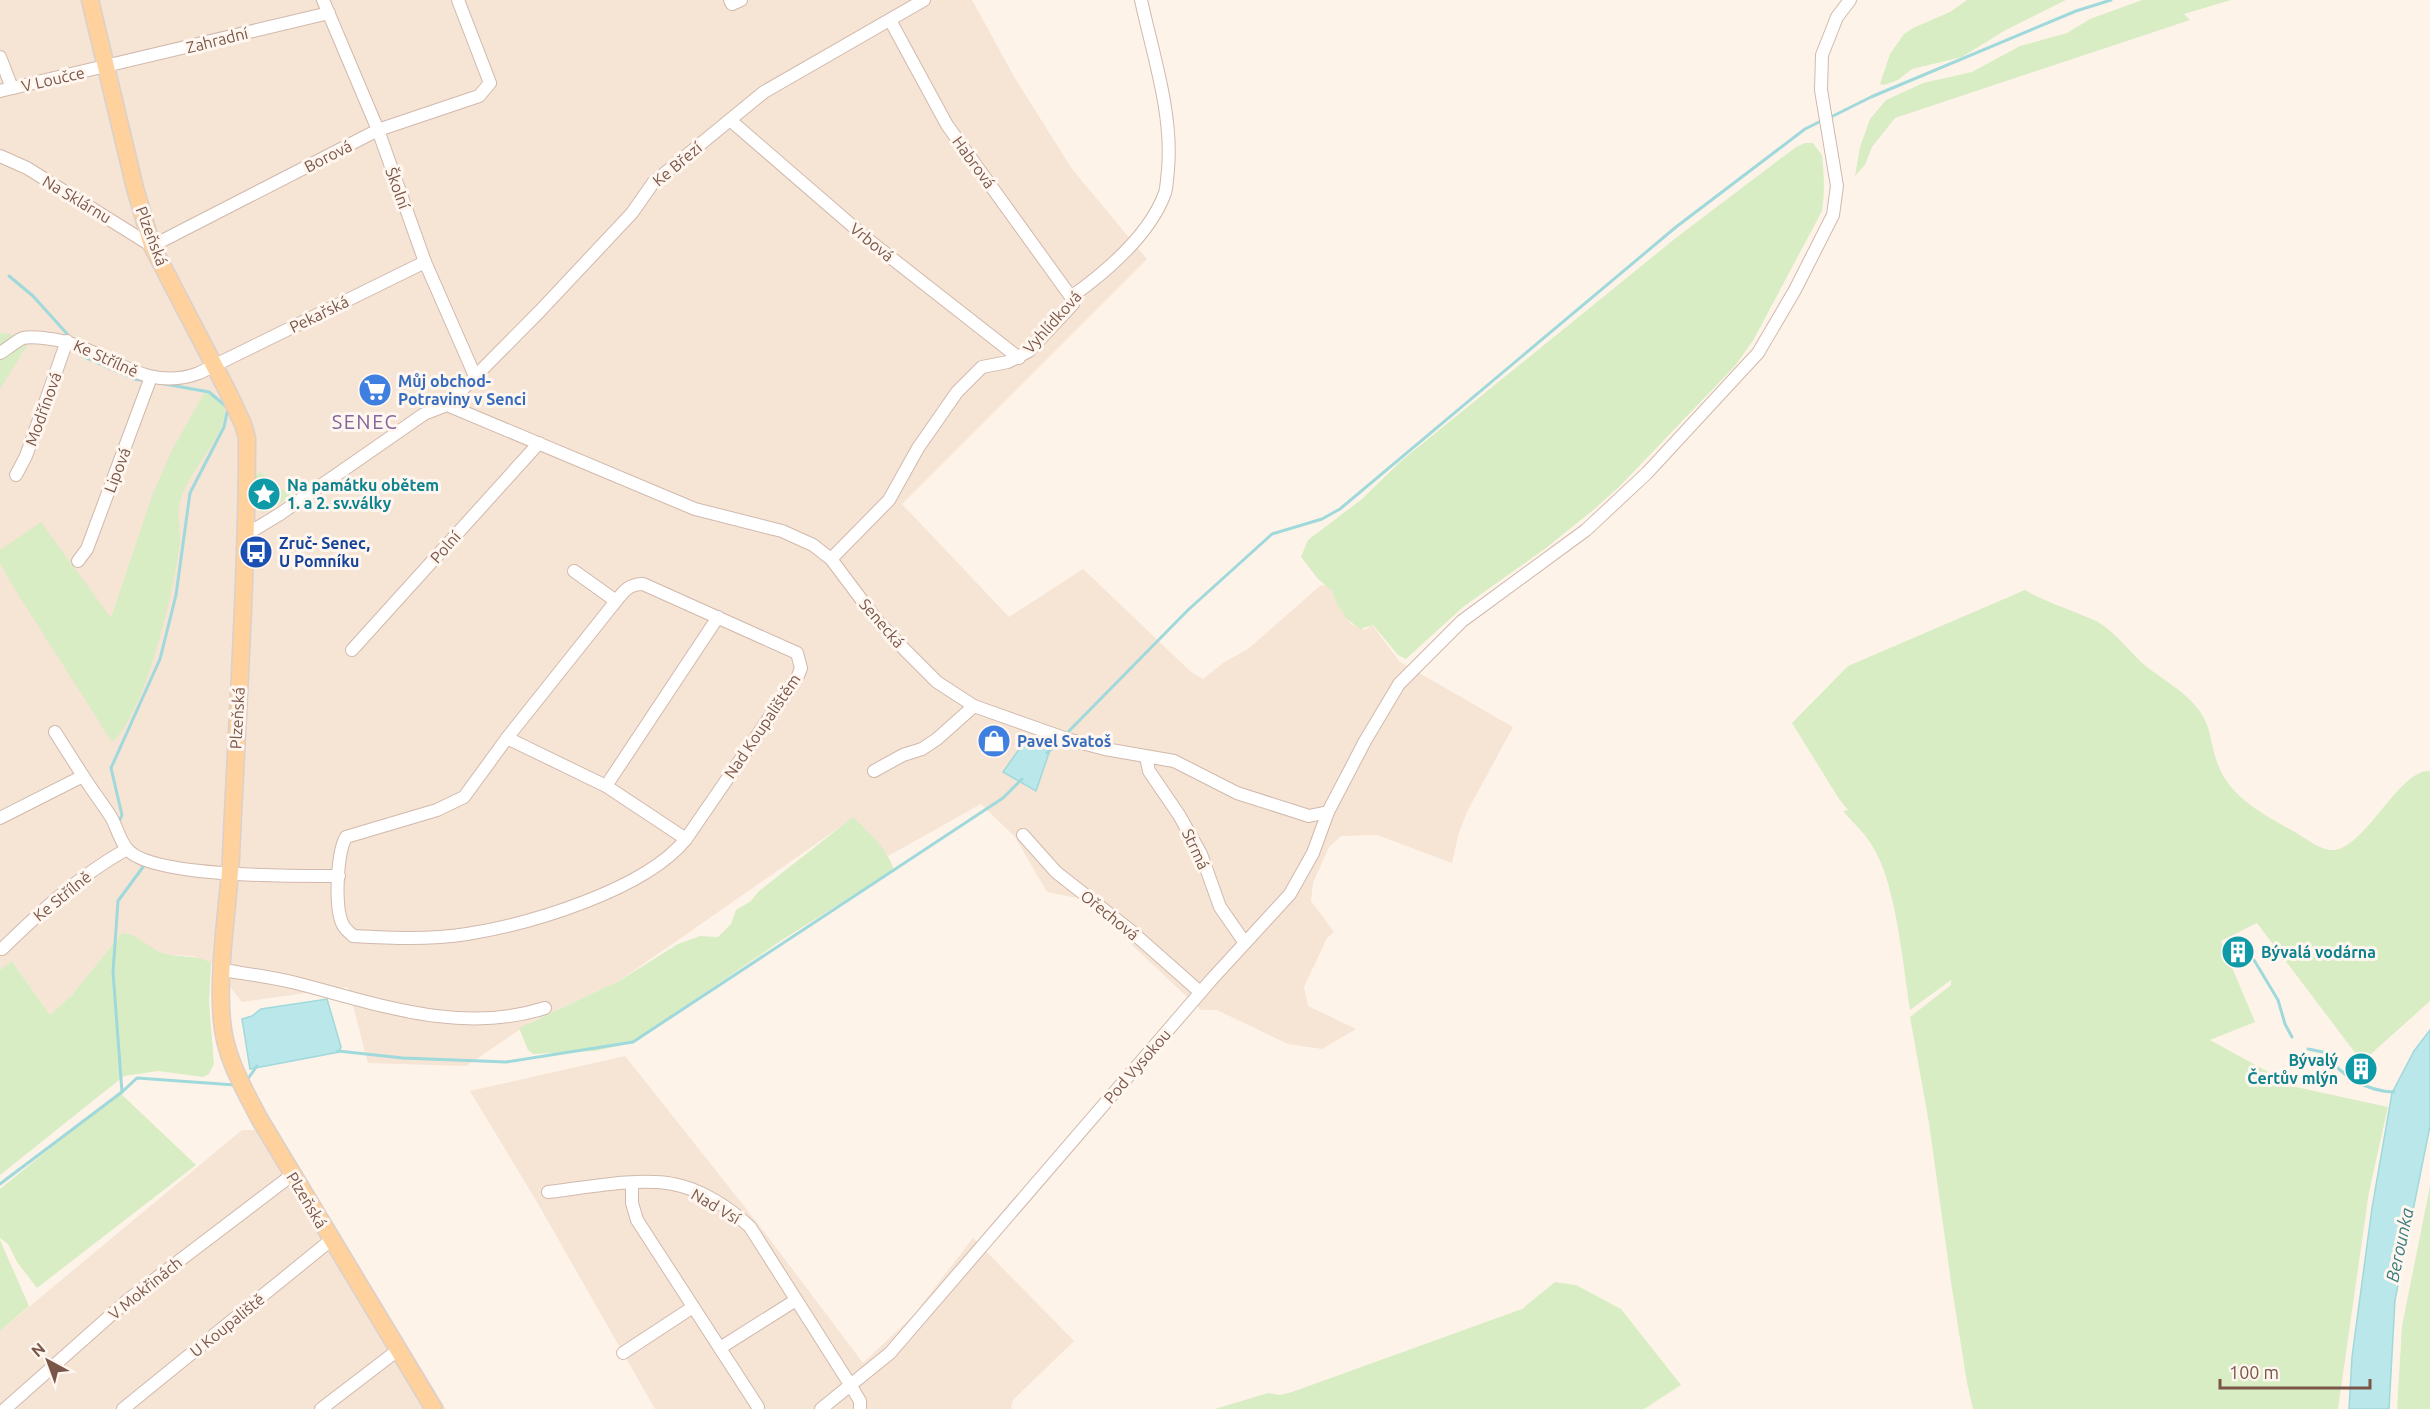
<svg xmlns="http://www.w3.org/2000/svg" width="2430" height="1409" viewBox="0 0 2430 1409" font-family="Ubuntu,sans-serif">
<rect width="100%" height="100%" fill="#fef3e8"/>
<g fill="#f6e4d5">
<polygon points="0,0 972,0 1016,80 1072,169 1147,259 902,504 1009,617 1083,569 1191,672 1203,679 1223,663 1248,649 1321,585 1328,586 1334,594 1338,606 1351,624 1365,630 1372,625 1400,662 1513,727 1468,810 1459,832 1452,863 1377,835 1341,836 1329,847 1313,883 1311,901 1334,932 1327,938 1304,987 1308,1006 1356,1029 1322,1049 1288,1044 1217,1010 1201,1010 1116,930 1093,901 1047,892 1015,837 981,804 888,856 853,818 619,981 531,1022 466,1066 368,1063 348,987 242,1002 211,963 193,956 169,955 155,950 128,933 122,933 72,995 50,1015 13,962 0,970"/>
<polygon points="625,1056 759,1225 863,1363 913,1316 973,1238 1074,1341 1013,1400 1011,1409 655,1409 537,1202 470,1091"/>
<polygon points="242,1130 277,1130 446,1409 0,1409 0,1331"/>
</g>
<g fill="#d9edc4">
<polygon points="1967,0 2066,0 2004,31 1962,57 1912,69 1898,80 1884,85 1880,84 1890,54 1904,34 1913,28 1950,12"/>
<polygon points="2142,0 2231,0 2184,14 2190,20 1895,118 1872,147 1865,165 1855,176 1860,147 1870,119 1886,100 1923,83 1972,72 2020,46 2067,33 2090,19"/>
<path d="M1805 143H1813L1822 155C1824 174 1825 191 1822 211L1754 339 1735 366 1619 487 1592 511 1546 548 1463 607 1406 659 1398 655 1373 625 1360 629 1347 619 1338 606 1332 591 1318 579 1301 557 1308 540 1362 499 1401 461 1677 237 1796 147Z"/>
<polygon points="0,333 16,335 28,344 0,389"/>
<path d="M206 390C215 394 226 402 225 413 223 441 182 477 179 508 178 518 180 530 180 540 176 584 145 716 112 742L11 583 0 563V550L41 522 111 618 152 496 172 450Z"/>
<path d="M261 472 274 485 291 494V497L263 513 254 507C254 495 248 477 261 472Z"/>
<path d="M2025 590C2047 603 2073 610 2096 621 2114 630 2131 654 2147 667 2163 679 2180 689 2194 704 2212 724 2209 739 2217 762 2229 797 2263 814 2293 831 2305 837 2320 851 2334 850 2366 847 2400 768 2430 771V1001L2362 1062 2257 923 2221 941 2255 1022 2210 1040 2296 1087 2388 1107 2369 1192 2338 1409H1973L1967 1383 1951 1282 1929 1123 1910 1017 1951 985V980L1910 1010C1903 965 1896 884 1873 847 1865 833 1853 823 1843 811L1848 810 1839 799 1792 723 1848 666Z"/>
<path d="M853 817C869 833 887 848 894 870L782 940 631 1043 595 1051 533 1054 528 1050 519 1028 619 981 678 944 700 936 718 937 731 924 736 910 751 901 758 892Z"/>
<path d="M122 933C135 932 148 947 160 952 177 959 195 953 211 963L209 1002 214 1064 209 1074 203 1077 158 1071 124 1076 0 1175V970L12 961 50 1015 72 995Z"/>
<polygon points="119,1092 196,1165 37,1288 17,1262 8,1244 0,1238 0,1189"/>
<polygon points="2430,1186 2430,1409 2397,1409 2402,1326"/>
<polygon points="0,1240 29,1306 0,1331"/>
<polygon points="1555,1282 1576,1285 1621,1309 1681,1385 1644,1409 1215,1409 1268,1393 1280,1395 1292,1392 1522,1309"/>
</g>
<g fill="#bae7ea" stroke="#9fd9dc" stroke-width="1.5">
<polygon points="1027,738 1051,747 1036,791 1003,772"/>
<polygon points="327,999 341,1047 339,1052 250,1069 242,1019 252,1016 261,1009"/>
<polygon points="2430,1030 2430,1126 2395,1300 2389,1409 2349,1409 2352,1357 2372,1208 2392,1093 2414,1051"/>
</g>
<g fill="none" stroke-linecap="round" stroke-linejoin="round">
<g stroke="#9fd9dc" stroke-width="3">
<polyline points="1829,118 1871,97 2076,11 2111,0"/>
<polyline points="9,276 33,296 69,336"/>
<polyline points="79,352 82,356 134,379 147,381"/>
<polyline points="1069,731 1188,610 1272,534 1322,519 1340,509 1676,227 1805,129 1823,120"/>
<polyline points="1047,753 1056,745"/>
<polyline points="118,824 122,815 111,768 160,659 176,595 190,493 224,427 228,408 209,392 159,383"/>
<polyline points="2254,960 2278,1000 2285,1024 2292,1037"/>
<path d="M2308 1049 2323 1052C2341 1075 2364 1091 2394 1092"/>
<polyline points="338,1051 403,1058 506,1062 633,1042 1003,798 1022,779"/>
<polyline points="247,1080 257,1066"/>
<polyline points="122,1092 113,972 118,901 143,867 141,863"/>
<polyline points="0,1184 122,1092 137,1078 235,1085"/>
</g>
<g stroke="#d1b9ac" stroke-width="14">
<g id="minor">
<polyline points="323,0 378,130 425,262 475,376"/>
<polyline points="730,0 732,4 741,0"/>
<polyline points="890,20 947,125 1071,297"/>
<polyline points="0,57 12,88"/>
<polyline points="0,91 329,13"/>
<polyline points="730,120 871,242 1019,358"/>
<polyline points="0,156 27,168 152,246 378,130 479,96 490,83 458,0"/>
<path d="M0 353C7 349 16 341 23 338 31 336 43 338 51 339 104 346 142 395 199 373L425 262"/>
<polyline points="447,405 695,509 782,531 813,545 831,559 876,619 903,648 937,682 974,706 1067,739 1105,749 1174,761 1237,793 1309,816 1328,812"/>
<polyline points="16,475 26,456 67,341"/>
<polyline points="247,534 280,514 424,414 447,405 540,311 632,213 653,183 764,92 924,0"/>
<path d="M831 559 889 500 918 448 957 392 982 367 1008 362 1029 351 1073 304 1071 297C1106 272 1150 234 1165 193 1167 186 1167 177 1168 170 1173 114 1153 55 1141 0"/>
<polyline points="78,561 87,549 151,377"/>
<polyline points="574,571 616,601"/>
<polyline points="352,650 539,443"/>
<polyline points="55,732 83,776"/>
<path d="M507 738 606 786 686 839C645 890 530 924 467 934 429 940 390 938 353 936 350 933 345 929 343 925 334 908 337 853 346 837L437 810 464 797Z"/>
<path d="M507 738 616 601C624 591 629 584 643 584L797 653 801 668 798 676 686 839"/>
<polyline points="1146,757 1149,771 1179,815 1201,854 1220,907 1245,943"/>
<polyline points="874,771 903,755 922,749 937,739 974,706"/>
<polyline points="606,786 718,617"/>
<path d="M0 818 83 776C92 790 102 803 111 817 117 827 120 842 128 850 154 878 298 876 339 876"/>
<polyline points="1023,835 1056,872 1131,931 1200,992"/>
<path d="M2 949C41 911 79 876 127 849"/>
<path d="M223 970C247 974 272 977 296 983 378 1004 461 1035 545 1008"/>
<polyline points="632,1183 632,1203 637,1220 758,1407"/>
<path d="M548 1192C584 1188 639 1177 673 1184 701 1189 730 1208 750 1227L851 1386 860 1401V1409"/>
<polyline points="720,1348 796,1300"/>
<polyline points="623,1353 693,1307"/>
<polyline points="5,1409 129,1299 292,1175"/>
<polyline points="123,1409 331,1240"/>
<polyline points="321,1409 398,1350"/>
<polyline points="821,1409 890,1353 1212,979 1290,894 1313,853 1328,812 1365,741 1399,684 1462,621 1586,530 1647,473 1758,353 1795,290 1833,215 1837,186 1821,90 1822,55 1837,17 1850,0"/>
</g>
</g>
<g stroke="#dad0cc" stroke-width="19">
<path id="major" d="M90 0 135 188 152 246 228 392 243 424 247 438C247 578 237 718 231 857 228 909 217 971 222 1021 225 1057 243 1087 259 1118L434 1409"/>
</g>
<use href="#minor" stroke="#fff" stroke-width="12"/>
<use href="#major" stroke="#ffd19d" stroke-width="16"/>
</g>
<defs>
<g id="supermarket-disc" transform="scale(1.725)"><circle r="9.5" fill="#3f7fe0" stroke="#fff7ef"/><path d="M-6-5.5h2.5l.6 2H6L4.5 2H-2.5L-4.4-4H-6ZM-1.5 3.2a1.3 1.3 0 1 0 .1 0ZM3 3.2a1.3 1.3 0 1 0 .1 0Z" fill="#fff"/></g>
<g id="sight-disc" transform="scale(1.725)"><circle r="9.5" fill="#0f9aa8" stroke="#fff7ef"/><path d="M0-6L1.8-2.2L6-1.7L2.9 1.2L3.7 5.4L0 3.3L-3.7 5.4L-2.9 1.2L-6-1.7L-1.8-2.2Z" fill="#fff"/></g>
<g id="bus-disc" transform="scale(1.725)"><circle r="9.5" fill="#1a4fb4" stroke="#fff7ef"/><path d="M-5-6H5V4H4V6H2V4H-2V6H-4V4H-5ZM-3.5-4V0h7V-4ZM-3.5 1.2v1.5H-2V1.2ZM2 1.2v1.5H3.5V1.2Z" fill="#fff"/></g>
<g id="shop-disc" transform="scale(1.725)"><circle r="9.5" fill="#3f7fe0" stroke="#fff7ef"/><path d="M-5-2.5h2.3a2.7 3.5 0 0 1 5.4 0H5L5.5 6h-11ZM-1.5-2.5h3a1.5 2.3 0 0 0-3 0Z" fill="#fff"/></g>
<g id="building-disc" transform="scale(1.725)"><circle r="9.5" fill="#0f9aa8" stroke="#fff7ef"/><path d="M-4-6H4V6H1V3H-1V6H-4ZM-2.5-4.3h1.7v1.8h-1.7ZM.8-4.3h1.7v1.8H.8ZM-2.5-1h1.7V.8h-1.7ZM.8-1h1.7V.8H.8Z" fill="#fff"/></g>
</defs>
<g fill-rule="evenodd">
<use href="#supermarket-disc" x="375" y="390"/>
<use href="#sight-disc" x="264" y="494"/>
<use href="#bus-disc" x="256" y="552"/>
<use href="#shop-disc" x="994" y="741"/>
<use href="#building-disc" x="2238" y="952"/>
<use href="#building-disc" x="2361" y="1069"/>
</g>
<g text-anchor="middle" stroke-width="6" stroke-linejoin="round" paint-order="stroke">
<g font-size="16" fill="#7a5649" stroke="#fff7ef">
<text transform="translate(217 40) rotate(-14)" y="6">Zahradní</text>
<text transform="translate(53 79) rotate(-13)" y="6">V Loučce</text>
<text transform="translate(328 156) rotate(-27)" y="6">Borová</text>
<text transform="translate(974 162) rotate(54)" y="6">Habrová</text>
<text transform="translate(677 164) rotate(-40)" y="6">Ke Březí</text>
<text transform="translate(398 188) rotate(70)" y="6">Školní</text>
<text transform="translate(77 199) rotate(31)" y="6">Na Sklárnu</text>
<text transform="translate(152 236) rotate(69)" y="6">Plzeňská</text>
<text transform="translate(872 242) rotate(39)" y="6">Vrbová</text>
<text transform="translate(319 314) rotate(-26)" y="6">Pekařská</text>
<text transform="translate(1052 322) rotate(-48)" y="6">Vyhlídková</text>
<text transform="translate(106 358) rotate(24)" y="6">Ke Střílně</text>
<text transform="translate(43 409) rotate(-70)" y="6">Modřínová</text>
<text transform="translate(117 470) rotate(-69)" y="6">Lipová</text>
<text transform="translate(445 547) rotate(-48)" y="6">Polní</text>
<text transform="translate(882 623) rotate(49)" y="6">Senecká</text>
<text transform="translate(237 718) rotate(-87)" y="6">Plzeňská</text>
<text transform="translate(762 726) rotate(-56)" y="6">Nad Koupalištěm</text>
<text transform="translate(1196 849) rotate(65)" y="6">Strmá</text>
<text transform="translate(62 896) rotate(-39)" y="6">Ke Střílně</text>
<text transform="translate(1110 915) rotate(39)" y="6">Ořechová</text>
<text transform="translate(1137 1066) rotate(-49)" y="6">Pod Vysokou</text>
<text transform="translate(307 1200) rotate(59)" y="6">Plzeňská</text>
<text transform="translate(716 1206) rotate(30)" y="6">Nad Vsí</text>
<text transform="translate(145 1288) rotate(-39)" y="6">V Mokřinách</text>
<text transform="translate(227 1325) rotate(-39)" y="6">U Koupaliště</text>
</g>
<g font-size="16" font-weight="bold" fill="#366cbe" stroke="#fff7ef" text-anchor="start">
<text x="398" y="387">Můj obchod-<tspan x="398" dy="18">Potraviny v Senci</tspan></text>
<text x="1017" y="747">Pavel Svatoš</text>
</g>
<g font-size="16" font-weight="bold" fill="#0d838f" stroke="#fff7ef" text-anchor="start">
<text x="287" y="491">Na památku obětem<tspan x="287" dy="18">1. a 2. sv.války</tspan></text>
<text x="2261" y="958">Bývalá vodárna</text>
<text x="2338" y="1066" text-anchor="end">Bývalý<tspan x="2338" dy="18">Čertův mlýn</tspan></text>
</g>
<g font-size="16" font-weight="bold" fill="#164399" stroke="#fff7ef" text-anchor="start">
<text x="279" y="549">Zruč- Senec,<tspan x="279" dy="18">U Pomníku</tspan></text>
</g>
<g font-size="18" font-style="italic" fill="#3b7c80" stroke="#fff7ef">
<text transform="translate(2400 1245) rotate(-78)" y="6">Berounka</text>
</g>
<g font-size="20" letter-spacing="1.5" fill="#85659e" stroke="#fff7ef">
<text x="365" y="429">SENEC</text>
</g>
</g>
<g transform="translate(48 1361) rotate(319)" stroke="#fff7ef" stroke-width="4.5" paint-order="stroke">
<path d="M0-4.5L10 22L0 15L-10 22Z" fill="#7a5649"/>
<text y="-9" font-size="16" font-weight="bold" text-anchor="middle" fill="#7a5649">N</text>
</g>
<path d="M2220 1379v9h150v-9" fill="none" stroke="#7a5649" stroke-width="3"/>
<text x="2229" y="1379" font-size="18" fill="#7a5649" stroke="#fff7ef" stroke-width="4.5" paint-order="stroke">100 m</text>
</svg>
